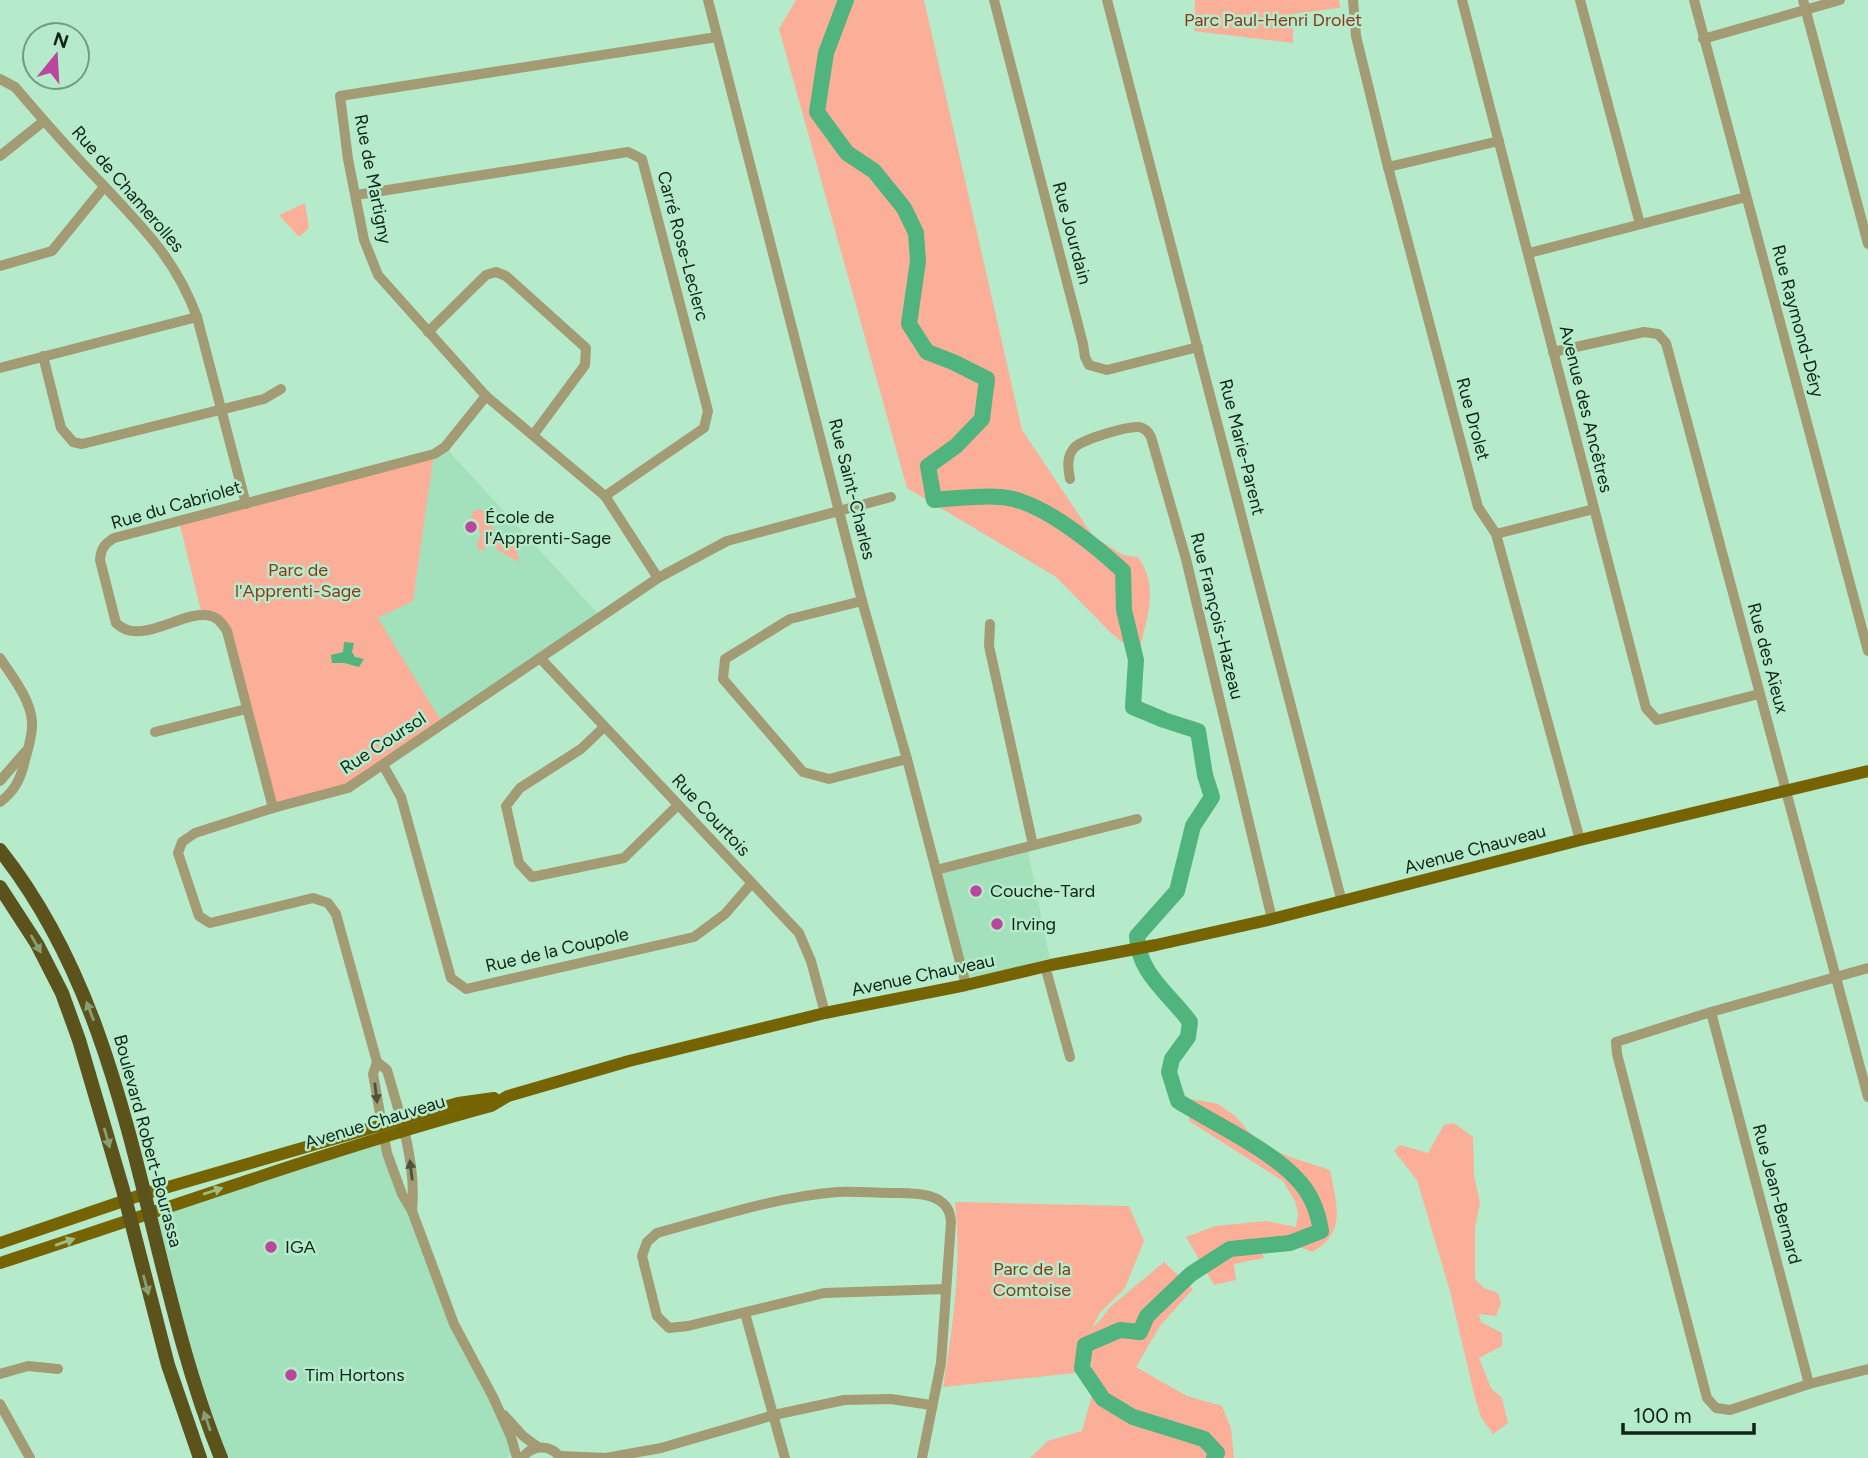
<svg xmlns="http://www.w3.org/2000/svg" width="1868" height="1458" viewBox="0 0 1868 1458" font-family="Figtree,sans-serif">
<rect width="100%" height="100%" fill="#b5ebca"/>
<g fill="#a3e1bc">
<polygon points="445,447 601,617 443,724 377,618 413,601 434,454"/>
<polygon points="1027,846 1051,965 966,985 936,870"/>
<polygon points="383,1136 435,1275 513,1446 508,1458 221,1458 149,1213"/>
</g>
<g fill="#fbaf98">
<path d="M796 0H924L1022 430 1093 536 1123 555 1138 557C1161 589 1145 623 1137 659L1128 647 1110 632 1056 577 907 488 779 29Z"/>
<polygon points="1195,0 1339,0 1340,8 1293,14 1293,43 1194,31"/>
<polygon points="305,203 309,228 299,237 279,215"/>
<polygon points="434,454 413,601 378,618 443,724 348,788 273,808 220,621 202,615 179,521"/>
<polygon points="479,509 484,511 495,531 515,541 519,562 499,551 493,544 487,545 484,550 479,550 477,544 481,534 471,518 473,512"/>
<path d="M1192 1099 1218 1104 1235 1116 1260 1144 1290 1157 1330 1170C1336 1203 1348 1232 1312 1252L1300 1247 1262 1253 1264 1258 1234 1264 1236 1280 1214 1285 1186 1237 1215 1226 1266 1221 1296 1227 1298 1213 1295 1201 1283 1181 1189 1121Z"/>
<polygon points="1454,1123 1473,1137 1474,1175 1480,1203 1475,1227 1475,1279 1484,1288 1498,1293 1501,1303 1496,1316 1479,1314 1481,1322 1502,1333 1502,1346 1479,1358 1491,1388 1502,1398 1508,1423 1493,1434 1481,1417 1475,1398 1450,1291 1417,1180 1394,1151 1400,1145 1428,1153 1444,1125"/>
<path d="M955 1202 1129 1206 1144 1241 1125 1288 1100 1313 1092 1327 1099 1322 1109 1308 1164 1262 1193 1289 1160 1326 1136 1367 1187 1396 1222 1406 1231 1428 1234 1458H1030L1048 1441 1082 1431 1094 1388 1088 1335 1079 1348 1075 1373 943 1387C953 1326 962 1264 955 1202Z"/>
</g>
<polygon fill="#50b47f" points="344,642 354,643 352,652 355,657 364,659 359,667 344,663 332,663 331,655 343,652"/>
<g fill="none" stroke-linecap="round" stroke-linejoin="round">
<path stroke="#50b47f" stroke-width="16" d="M846 0 826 53 817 112 847 153 874 171 904 208 916 233 918 261 909 324 927 352 953 362 987 379 982 419 956 446 928 466 934 500C957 498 999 493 1020 501 1054 512 1097 547 1123 571L1124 610 1136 660 1133 707 1164 720 1198 731 1205 775 1212 797 1193 826 1177 891 1137 936C1138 974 1170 994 1190 1022L1188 1037 1172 1059 1169 1072 1178 1101C1213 1123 1269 1149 1296 1178 1310 1192 1318 1211 1321 1231L1290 1243 1230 1249 1191 1274 1147 1316 1140 1332 1120 1330 1085 1345 1082 1368 1103 1399 1133 1417 1204 1439 1217 1453 1214 1458"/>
<g stroke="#a39b74" stroke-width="10">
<polyline points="708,0 862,601 907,759 966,985"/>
<polyline points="994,0 1083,344 1085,357 1089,365 1107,370 1198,347"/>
<polyline points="1107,0 1342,902"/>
<polyline points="1353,0 1356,36 1388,167 1478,507 1496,534 1580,840"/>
<polyline points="1462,0 1646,708 1657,720 1759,694"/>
<polyline points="1580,0 1640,224"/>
<polyline points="1694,0 1868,651"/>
<polyline points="1803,0 1868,244"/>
<polyline points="1703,39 1840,0"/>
<path d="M0 79 15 87C44 121 74 155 105 187 145 230 176 260 197 317L246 504"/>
<polyline points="0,156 44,121"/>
<polyline points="1388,167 1499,141"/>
<polyline points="356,195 628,152 642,159 708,411 704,428 605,496"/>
<polyline points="1529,253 1746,197"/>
<polyline points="0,266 52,251 104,187"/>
<polyline points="428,332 486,275 496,272 506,276 586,348 585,365 534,434"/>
<polyline points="1553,352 1644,332 1658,334 1666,343 1868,1097"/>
<polyline points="43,356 61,428 73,442 82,444 264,399 281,389"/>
<polyline points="0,368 197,317"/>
<path d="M1070 479C1068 468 1066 456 1075 447 1084 439 1127 426 1139 427 1145 428 1148 431 1151 437L1186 559 1272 919"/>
<polyline points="1496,534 1594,509"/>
<polyline points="658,578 605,496 486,396 378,275 364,240 348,159 340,96 717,37"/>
<polyline points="862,601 790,619 725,659 723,679 803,772 829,779 907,759"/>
<polyline points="990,624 989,646 1033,845"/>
<path d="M0 658C12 676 31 700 32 722 33 735 28 748 25 760 21 778 15 791 0 802"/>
<polyline points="541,659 799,933 811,961 825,1013"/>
<polyline points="603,728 581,749 520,788 506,806 519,863 532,877 624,858 678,805"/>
<polyline points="155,732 246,709"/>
<polyline points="383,765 401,797 451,978 466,989 694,937 725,914 751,884"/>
<polyline points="0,781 26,751"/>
<path d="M273 808 227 631C223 625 219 618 211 616 184 608 141 648 116 623L100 560C101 549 104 544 114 538L434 454 445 447 486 396"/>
<polyline points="936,870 1137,819"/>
<polyline points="1045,966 1070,1057"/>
<polyline points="1711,1012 1809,1384"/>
<polyline points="1616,1042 1617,1054 1707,1398 1716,1408 1730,1410 1809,1384 1868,1369"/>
<polyline points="1616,1042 1711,1012 1868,968"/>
<path d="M377 1062 387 1070C400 1116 417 1163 412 1211"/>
<polyline points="745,1313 785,1458"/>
<polyline points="0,1374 28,1366 58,1369"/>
<polyline points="0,1404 30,1458"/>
<polyline points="504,1415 523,1436 538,1447"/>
<polyline points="560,1456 606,1458"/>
<polyline points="517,1458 511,1437 493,1397 454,1324 412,1211 402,1194 387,1153 373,1074 377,1062 336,914 328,903 313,898 210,923 199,916 178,853 182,842 195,833 273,808 348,788 658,578 727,541 891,497"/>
<path d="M522 1458C533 1444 550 1444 561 1458"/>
<polyline points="606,1458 661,1448 774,1415 844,1400 891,1399 931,1405"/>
<path d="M922 1458 941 1363 951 1222C950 1191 913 1193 891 1193 873 1193 854 1191 837 1192 776 1197 716 1217 657 1233L647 1242 642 1256 657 1316 669 1328 688 1326 824 1293 946 1289"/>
</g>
<g stroke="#756401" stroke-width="12">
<polyline points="0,1243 144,1194 458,1103 494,1098"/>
<path d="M0 1263C164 1210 325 1151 491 1106L508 1096 629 1061 825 1013 966 985 1051 965 1156 945 1272 919 1580 840 1868 771"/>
</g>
<g stroke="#5c521c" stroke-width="14">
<path d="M0 850C138 1024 140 1258 221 1458"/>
<polyline points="0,887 37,944 62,993 79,1040 123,1190 168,1365 200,1458"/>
</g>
</g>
<defs><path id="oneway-solid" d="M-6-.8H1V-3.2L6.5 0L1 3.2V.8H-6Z" transform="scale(1.75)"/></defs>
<g fill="#889e73">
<use href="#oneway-solid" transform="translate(36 944) rotate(60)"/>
<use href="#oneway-solid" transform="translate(90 1011) rotate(-111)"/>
<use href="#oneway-solid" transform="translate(107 1138) rotate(74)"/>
<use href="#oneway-solid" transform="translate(146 1285) rotate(75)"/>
<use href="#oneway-solid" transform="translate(207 1421) rotate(-109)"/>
</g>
<g fill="#4b543d">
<use href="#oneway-solid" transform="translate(376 1093) rotate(83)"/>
<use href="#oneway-solid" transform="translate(411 1170) rotate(-97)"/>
</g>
<g fill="#9fbc84">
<use href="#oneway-solid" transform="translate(213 1191) rotate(-18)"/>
<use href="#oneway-solid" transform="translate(65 1242) rotate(-19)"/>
</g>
<g fill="#ba46a0" stroke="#b5ebca" stroke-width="2.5">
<circle cx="471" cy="527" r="7"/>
<circle cx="976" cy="891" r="7"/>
<circle cx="997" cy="924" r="7"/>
<circle cx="271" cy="1247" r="7"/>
<circle cx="291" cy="1375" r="7"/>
</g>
<g text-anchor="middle" stroke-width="5" stroke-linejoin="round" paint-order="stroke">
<g font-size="18" fill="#8d381d" stroke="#b5ebca">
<text x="1273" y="26">Parc Paul-Henri Drolet</text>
<text x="298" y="576">Parc de<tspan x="298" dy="21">l'Apprenti-Sage</tspan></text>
<text x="1032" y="1275">Parc de la<tspan x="1032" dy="21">Comtoise</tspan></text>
</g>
<g font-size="18" fill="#102519" stroke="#b5ebca">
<text transform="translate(373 179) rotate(79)" y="6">Rue de Martigny</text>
<text transform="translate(128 189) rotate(49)" y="6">Rue de Chamerolles</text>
<text transform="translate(1072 233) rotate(75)" y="6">Rue Jourdain</text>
<text transform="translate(683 246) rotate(75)" y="6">Carré Rose-Leclerc</text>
<text transform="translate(1798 321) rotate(75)" y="6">Rue Raymond-Déry</text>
<text transform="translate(1586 409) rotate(76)" y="6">Avenue des Ancêtres</text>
<text transform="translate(1473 419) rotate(75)" y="6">Rue Drolet</text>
<text transform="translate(1242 447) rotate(76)" y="6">Rue Marie-Parent</text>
<text transform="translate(852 489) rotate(76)" y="6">Rue Saint-Charles</text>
<text transform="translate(176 505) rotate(-16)" y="6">Rue du Cabriolet</text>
<text transform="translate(1217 616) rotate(76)" y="6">Rue François-Hazeau</text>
<text transform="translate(1768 658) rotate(75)" y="6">Rue des Aïeux</text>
<text transform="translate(383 743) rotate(-33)" y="6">Rue Coursol</text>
<text transform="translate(711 815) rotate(47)" y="6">Rue Courtois</text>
<text transform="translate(1475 849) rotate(-15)" y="6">Avenue Chauveau</text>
<text transform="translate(557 950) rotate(-13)" y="6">Rue de la Coupole</text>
<text transform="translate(923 975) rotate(-12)" y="6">Avenue Chauveau</text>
<text transform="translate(375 1122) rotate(-17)" y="6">Avenue Chauveau</text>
<text transform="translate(148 1141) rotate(75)" y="6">Boulevard Robert-Bourassa</text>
<text transform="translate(1777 1194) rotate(75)" y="6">Rue Jean-Bernard</text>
</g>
<g font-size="18" fill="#102519" stroke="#b5ebca" text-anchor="start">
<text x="485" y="523">École de<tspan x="485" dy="21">l'Apprenti-Sage</tspan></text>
<text x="990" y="897">Couche-Tard</text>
<text x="1011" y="930">Irving</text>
<text x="285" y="1253">IGA</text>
<text x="305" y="1381">Tim Hortons</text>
</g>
</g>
<g transform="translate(56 56) rotate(18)"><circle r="33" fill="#b5ebca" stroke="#739c83" stroke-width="2"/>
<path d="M0-5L12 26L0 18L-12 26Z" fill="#ba46a0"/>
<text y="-10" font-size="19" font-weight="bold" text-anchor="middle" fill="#102519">N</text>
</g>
<path d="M1623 1423v10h131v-10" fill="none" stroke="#102519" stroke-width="3.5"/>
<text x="1633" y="1423" font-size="21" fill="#102519" stroke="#b5ebca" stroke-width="5" paint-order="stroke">100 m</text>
</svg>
